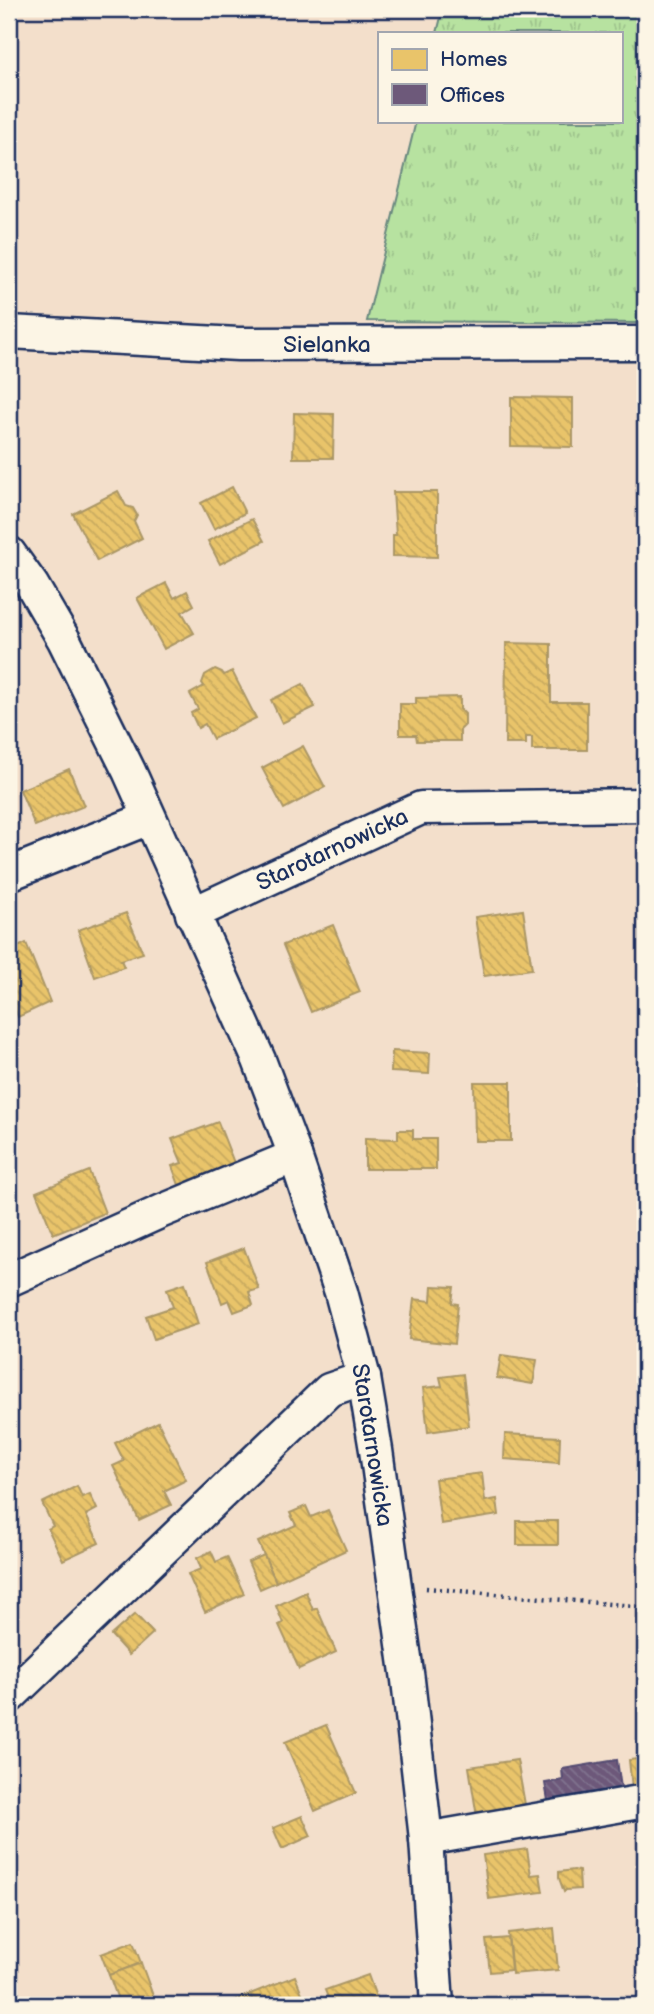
<svg xmlns="http://www.w3.org/2000/svg" width="654" height="2014" viewBox="0 0 654 2014" font-family="'Balsamiq Sans',sans-serif">
<defs>
<pattern id="grass-tufts" width="24" height="20" patternUnits="userSpaceOnUse" patternTransform="scale(1.75)"><rect width="24" height="20" fill="#b7e2a0"/><path d="M3 7l-1-3M5 7V3M7 7l1-3M15 17l-1-3M17 17v-4M19 17l1-3" fill="none" stroke="#9dc28c"/></pattern>
<pattern id="homes-back-hatch" width="6" height="6" patternUnits="userSpaceOnUse" patternTransform="scale(1.75)"><rect width="6" height="6" fill="#e9c46a"/><path d="M-1 5l2 2M0 0l6 6M5-1l2 2" fill="none" stroke="#c7a95e"/></pattern>
<pattern id="offices-back-hatch" width="6" height="6" patternUnits="userSpaceOnUse" patternTransform="scale(1.75)"><rect width="6" height="6" fill="#6d597a"/><path d="M-1 5l2 2M0 0l6 6M5-1l2 2" fill="none" stroke="#80738f"/></pattern>
</defs>
<rect width="100%" height="100%" fill="#f3dfcb"/>
<filter id="ink" filterUnits="userSpaceOnUse"><feTurbulence type="fractalNoise" baseFrequency=".0143" numOctaves="2"/><feDisplacementMap in="SourceGraphic" scale="14" xChannelSelector="R" yChannelSelector="G"/><feConvolveMatrix kernelMatrix="1 2 1 2 8 2 1 2 1" color-interpolation-filters="sRGB"/></filter>
<g filter="url(#ink)">
<polygon fill="url(#grass-tufts)" stroke="#69887f" stroke-width="2" points="443,9 645,9 645,323 367,321 416,121 621,121 621,33 437,33"/>
<g fill="url(#homes-back-hatch)" stroke="#ab9766" stroke-width="2">
<polygon points="511,397 573,398 573,447 511,446"/>
<polygon points="294,413 334,414 333,458 293,458"/>
<polygon points="232,487 245,513 214,529 201,503"/>
<polygon points="118,491 126,506 133,508 137,515 134,521 142,538 97,561 73,514"/>
<polygon points="393,492 437,492 437,557 393,556 393,535 396,535"/>
<polygon points="252,519 264,541 220,564 208,541"/>
<polygon points="166,583 174,598 187,591 194,605 182,612 194,633 164,649 137,598"/>
<polygon points="506,643 551,644 551,702 587,702 587,750 532,750 532,737 526,737 526,744 505,744"/>
<polygon points="215,669 222,672 224,675 232,671 256,718 213,739 205,724 198,728 191,713 198,709 190,694 204,686 202,683 205,675"/>
<polygon points="303,684 315,707 282,723 271,700"/>
<polygon points="460,697 460,709 465,714 465,725 460,730 460,741 417,741 416,735 400,735 400,704 416,704 416,698"/>
<polygon points="303,746 325,787 284,809 262,768"/>
<polygon points="69,769 84,806 35,826 20,790"/>
<polygon points="523,910 532,969 484,976 475,917"/>
<polygon points="126,913 143,953 121,960 124,967 95,977 78,930"/>
<polygon points="333,925 360,992 311,1012 283,945"/>
<polygon points="26,943 50,1002 18,1017 9,995 9,951"/>
<polygon points="392,1051 430,1053 429,1074 391,1072"/>
<polygon points="474,1082 511,1082 511,1141 475,1141"/>
<polygon points="218,1122 234,1163 179,1185 172,1166 182,1163 172,1139"/>
<polygon points="398,1130 413,1130 413,1139 436,1139 436,1169 365,1169 365,1138 398,1139"/>
<polygon points="89,1171 105,1213 53,1234 36,1192"/>
<polygon points="244,1248 259,1289 249,1292 253,1305 234,1312 229,1300 222,1303 207,1262"/>
<polygon points="185,1283 198,1324 154,1339 146,1316 173,1307 167,1289"/>
<polygon points="432,1286 454,1287 452,1303 458,1304 454,1344 409,1339 414,1299 431,1301"/>
<polygon points="501,1355 537,1360 533,1384 497,1378"/>
<polygon points="463,1374 469,1426 428,1432 423,1388 442,1386 440,1377"/>
<polygon points="158,1422 186,1480 164,1491 171,1505 139,1520 113,1466 124,1461 115,1443"/>
<polygon points="505,1434 560,1437 559,1463 504,1459"/>
<polygon points="482,1473 485,1501 497,1499 499,1515 441,1524 435,1479"/>
<polygon points="77,1486 82,1497 90,1494 97,1509 86,1515 99,1543 63,1560 48,1529 53,1526 42,1503"/>
<polygon points="306,1506 311,1517 328,1510 346,1550 276,1582 258,1542 296,1525 290,1513"/>
<rect x="517" y="1521" width="41" height="24"/>
<polygon points="211,1551 216,1562 227,1557 244,1594 205,1612 188,1574 201,1569 197,1558"/>
<polygon points="264,1555 276,1582 260,1589 248,1562"/>
<polygon points="306,1592 313,1610 317,1608 336,1652 299,1669 279,1625 283,1623 276,1606"/>
<polygon points="135,1614 153,1633 129,1655 111,1635"/>
<polygon points="326,1725 356,1793 315,1811 285,1742"/>
<polygon points="645,1758 645,1787 632,1788 629,1760"/>
<polygon points="517,1760 526,1810 477,1817 469,1767"/>
<polygon points="302,1816 311,1836 282,1849 273,1828"/>
<polygon points="527,1849 531,1875 540,1874 543,1892 489,1899 483,1855"/>
<polygon points="574,1870 579,1871 580,1889 566,1890 564,1892 559,1878 559,1872"/>
<polygon points="554,1928 558,1970 512,1974 508,1933"/>
<polygon points="508,1938 511,1970 490,1972 486,1940"/>
<polygon points="133,1942 141,1963 109,1975 101,1954"/>
<polygon points="141,1963 156,2004 120,2005 109,1975"/>
<polygon points="368,1975 379,2005 331,2005 325,1990"/>
<polygon points="295,1976 305,2001 294,2005 254,2005 250,1994"/>
<polygon points="250,1994 254,2005 223,2005"/>
</g>
<polygon fill="url(#offices-back-hatch)" stroke="#544c72" stroke-width="2" points="617,1760 622,1795 549,1806 545,1783 563,1780 562,1769"/>
<g fill="none" stroke-linecap="round" stroke-linejoin="round">
<g stroke="#1b2f5e" stroke-width="37">
<g id="minor">
<polyline points="9,332 238,344 645,343"/>
<polyline points="9,553 32,585 64,640 129,771 259,1060 293,1150 341,1292 364,1378 376,1450 408,1680 426,1839 437,2005"/>
<polyline points="9,874 149,818"/>
<polyline points="192,914 421,808 645,805"/>
<polyline points="9,1280 162,1211 295,1156"/>
<polyline points="9,1697 329,1390 364,1378"/>
<polyline points="426,1839 645,1801"/>
</g>
</g>
<polyline stroke="#1b2f5e" stroke-width="4.5" stroke-dasharray="2 5" stroke-linecap="butt" points="426,1588 645,1607"/>
<use href="#minor" stroke="#fcf5e5" stroke-width="32"/>
</g>
</g>
<g text-anchor="middle" stroke-width="7" stroke-linejoin="round" paint-order="stroke">
<g font-size="23" fill="#1b2f5e" stroke="#fcf5e5">
<text x="327" y="352">Sielanka</text>
<text transform="translate(332 849) rotate(-25)" y="8">Starotarnowicka</text>
<text transform="translate(373 1445) rotate(81)" y="8">Starotarnowicka</text>
</g>
</g>
<rect width="654" height="2014" fill="none" stroke="#fcf5e5" stroke-width="35"/>
<rect x="18" y="18" width="619" height="1979" fill="none" stroke="#1b2f5e" stroke-width="2.5" filter="url(#ink)"/>
<rect x="378" y="32" width="245" height="91" fill="#fcf5e5" stroke="#a2a6af" stroke-width="2"/>
<rect x="392" y="49" width="35" height="21" fill="#e9c46a" stroke="#a2a6af" stroke-width="2"/>
<text x="440" y="66" font-size="21" fill="#1b2f5e">Homes</text>
<rect x="392" y="84" width="35" height="21" fill="#6d597a" stroke="#a2a6af" stroke-width="2"/>
<text x="440" y="102" font-size="21" fill="#1b2f5e">Offices</text>
</svg>
